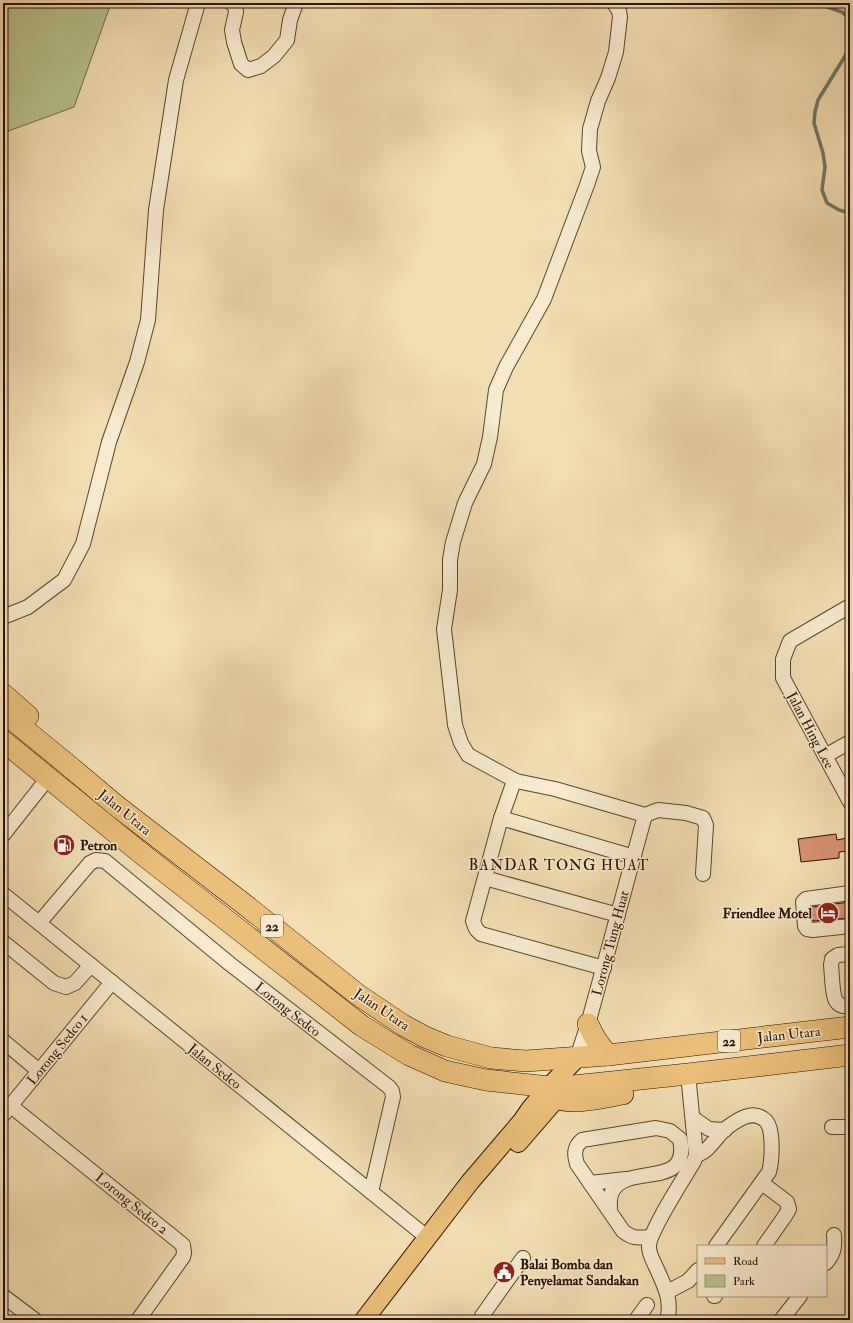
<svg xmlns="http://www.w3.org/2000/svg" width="853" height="1323" viewBox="0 0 853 1323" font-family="'IM FELL Double Pica',serif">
<rect width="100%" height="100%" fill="#f2deb3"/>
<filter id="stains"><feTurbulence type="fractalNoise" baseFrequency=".005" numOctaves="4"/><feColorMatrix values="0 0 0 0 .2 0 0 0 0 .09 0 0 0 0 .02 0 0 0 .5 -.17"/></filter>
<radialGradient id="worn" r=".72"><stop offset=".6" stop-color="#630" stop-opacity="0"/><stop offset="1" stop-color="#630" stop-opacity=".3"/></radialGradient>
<polygon fill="#b8c28e" stroke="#726a48" points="3,3 111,3 74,107 3,133"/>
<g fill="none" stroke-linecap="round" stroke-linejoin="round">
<g stroke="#6e786b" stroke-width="3.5">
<polyline points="788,3 793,3"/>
<polyline points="816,3 842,12 850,19"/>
<polyline points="850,48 818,100 815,112 814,123 823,153 825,167 822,190 827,203 839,210 850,213"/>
</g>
</g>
<g fill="#d79173" stroke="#2b1102">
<polygon points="836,834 837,840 847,838 848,851 839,852 839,858 801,862 798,839"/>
<polygon points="850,902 850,918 813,921 812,907"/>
</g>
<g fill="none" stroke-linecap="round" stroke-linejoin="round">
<g stroke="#5d442e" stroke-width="16">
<g id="minor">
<polyline points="231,3 235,5 236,12 232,30 234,42 241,64 248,70 261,66 274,56 287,40 290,20 296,3"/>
<polyline points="850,606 790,641 783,659 783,678 850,802"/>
<polyline points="3,617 28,607 64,580 83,544 109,442 137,362 148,320 156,210 176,80 198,3"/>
<polyline points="825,756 850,742"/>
<polyline points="516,781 468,755 461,743 455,725 444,629 450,590 450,560 453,542 465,503 484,464 490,437 496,390 506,367 544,299 587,185 593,167 589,151 590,129 598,101 608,78 616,52 620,17 619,11 614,3"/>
<polyline points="501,818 513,784 516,781 555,789 645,815 658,810 686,813 703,818 706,825 703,874"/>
<polyline points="3,835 48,778"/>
<polyline points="485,878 618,915"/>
<polyline points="850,893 806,899 803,902 805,926 807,929 813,930 850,926"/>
<polyline points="3,894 428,1238"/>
<polyline points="39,923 90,863 96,860 105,861 230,964 389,1087 392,1091 393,1097 371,1192"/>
<polyline points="3,942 54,983 66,987 75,983 91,965"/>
<path d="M850 954 838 955 832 959 831 965C832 973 832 995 836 1001 839 1006 844 1007 850 1006"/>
<polyline points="604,968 481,934 476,929 473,921 501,818 634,857"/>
<polyline points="3,1041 39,1071"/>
<polyline points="577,1058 588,1024 645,815"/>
<polyline points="11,1106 183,1245 184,1253 183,1257 138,1320"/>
<polyline points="3,1115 112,982"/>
<polyline points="693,1118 709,1129 725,1130"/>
<polyline points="832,1127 850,1127"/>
<path d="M696 1155C709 1152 715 1138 725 1129 737 1120 753 1108 766 1121 774 1130 772 1161 769 1172L716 1246"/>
<polyline points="590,1183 626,1179"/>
<polyline points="762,1183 787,1202 789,1209 785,1216 764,1246"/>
<path d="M610 1211C610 1204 609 1198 612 1192 626 1162 691 1191 680 1139L670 1131 656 1128 582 1140C574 1147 574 1154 577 1164L623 1231C633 1239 638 1238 650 1237"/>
<path d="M826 1263C834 1253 835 1248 834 1235"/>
<polyline points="667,1292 688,1281 698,1270"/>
<polyline points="3,1296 35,1320"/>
<polyline points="714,1296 715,1296"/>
<polyline points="481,1320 482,1316 523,1258"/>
<polyline points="636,1320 647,1305"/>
<path d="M667 1320C673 1300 663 1283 655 1265 652 1259 649 1253 649 1247 648 1233 685 1177 694 1161L696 1155 688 1074"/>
<polyline points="781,1320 800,1296"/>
</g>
</g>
<g stroke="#2b1102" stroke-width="20">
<g id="major">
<polyline points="518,1143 556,1099 563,1087"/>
<polyline points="364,1320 470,1182 522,1121 531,1108 549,1087 577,1058"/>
</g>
</g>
<g stroke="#2b1102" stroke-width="22">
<g id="highway">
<polyline points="3,694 28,716"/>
<polyline points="3,712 68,765 118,807 244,904 357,994 403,1025 425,1037 447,1046 491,1058 526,1061 608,1055 850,1027"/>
<polyline points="3,741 142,854 362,1026 409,1055 445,1071 463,1075 486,1080 549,1087 564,1087 688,1074 850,1055"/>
<path d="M588 1024C593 1036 599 1045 608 1055"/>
<path d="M545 1093C566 1108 599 1098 623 1094"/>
</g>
</g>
<use href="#minor" stroke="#f7eace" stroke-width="14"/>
<use href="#major" stroke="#e9bf7a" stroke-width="18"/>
<use href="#highway" stroke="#e9bf7a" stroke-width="21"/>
</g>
<defs>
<g id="fuel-disc" transform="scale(1.15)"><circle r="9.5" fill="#8f2418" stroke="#f7eace"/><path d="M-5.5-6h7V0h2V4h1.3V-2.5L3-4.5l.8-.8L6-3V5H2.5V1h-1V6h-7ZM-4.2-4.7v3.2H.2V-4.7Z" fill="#fff"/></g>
<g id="hotel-disc" transform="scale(1.15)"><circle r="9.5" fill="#8f2418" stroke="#f7eace"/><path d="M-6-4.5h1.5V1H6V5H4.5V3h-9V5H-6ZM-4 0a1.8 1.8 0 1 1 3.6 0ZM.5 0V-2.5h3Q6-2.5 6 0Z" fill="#fff"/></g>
<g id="civic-disc" transform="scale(1.15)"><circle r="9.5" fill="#8f2418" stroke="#f7eace"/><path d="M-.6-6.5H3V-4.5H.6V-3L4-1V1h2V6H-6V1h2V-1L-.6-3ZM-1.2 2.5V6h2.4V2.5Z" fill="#fff"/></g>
</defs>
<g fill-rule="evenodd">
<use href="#fuel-disc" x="64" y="845"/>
<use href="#hotel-disc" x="828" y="913"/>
<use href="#civic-disc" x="504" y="1272"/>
</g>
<g text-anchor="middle" stroke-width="3" stroke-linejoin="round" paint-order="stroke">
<g fill="#f7eace" stroke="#68523f" stroke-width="1">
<rect x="261" y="915" width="22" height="22" rx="3"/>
<rect x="718" y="1030" width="22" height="22" rx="3"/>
</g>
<g font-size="13" font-weight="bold" fill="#2b1102">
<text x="272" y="931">22</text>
<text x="729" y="1046">22</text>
</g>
<g font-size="14" fill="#2b1102" stroke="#f7eace">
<text transform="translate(811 730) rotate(62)" y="5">Jalan Hing Lee</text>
<text transform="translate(125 812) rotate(39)" y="5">Jalan Utara</text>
<text transform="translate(610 943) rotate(-75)" y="5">Lorong Tung Huat</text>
<text transform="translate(288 1009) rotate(38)" y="5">Lorong Sedco</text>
<text transform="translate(382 1009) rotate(34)" y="5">Jalan Utara</text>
<text transform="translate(789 1034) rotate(-6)" y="5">Jalan Utara</text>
<text transform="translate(57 1049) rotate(-51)" y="5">Lorong Sedco 1</text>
<text transform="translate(215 1066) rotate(39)" y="5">Jalan Sedco</text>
<text transform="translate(132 1203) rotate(39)" y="5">Lorong Sedco 2</text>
</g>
<g font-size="14" font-weight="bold" fill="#2b1102" stroke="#f7eace" text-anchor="start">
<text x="80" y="850">Petron</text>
<text x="812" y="918" text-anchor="end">Friendlee Motel</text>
<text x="520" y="1269">Balai Bomba dan<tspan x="520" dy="16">Penyelamat Sandakan</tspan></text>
</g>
<g font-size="15" letter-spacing="1" fill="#2b1102" stroke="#f7eace">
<text x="559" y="870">BANDAR TONG HUAT</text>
</g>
</g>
<rect width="853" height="1323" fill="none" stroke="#f2deb3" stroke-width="16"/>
<rect x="4" y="4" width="845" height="1315" fill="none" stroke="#2b1102" stroke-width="2"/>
<rect x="8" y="8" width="837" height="1307" fill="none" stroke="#2b1102"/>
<rect x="697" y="1245" width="130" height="52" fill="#f7eace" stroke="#a5937c"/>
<rect x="705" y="1258" width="20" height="6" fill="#e9bf7a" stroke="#a5937c"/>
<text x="733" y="1265" font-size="12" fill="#2b1102">Road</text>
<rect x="705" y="1275" width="20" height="12" fill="#b8c28e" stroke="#a5937c"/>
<text x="733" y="1285" font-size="12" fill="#2b1102">Park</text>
<rect width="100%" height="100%" filter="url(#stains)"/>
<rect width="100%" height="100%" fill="url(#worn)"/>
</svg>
